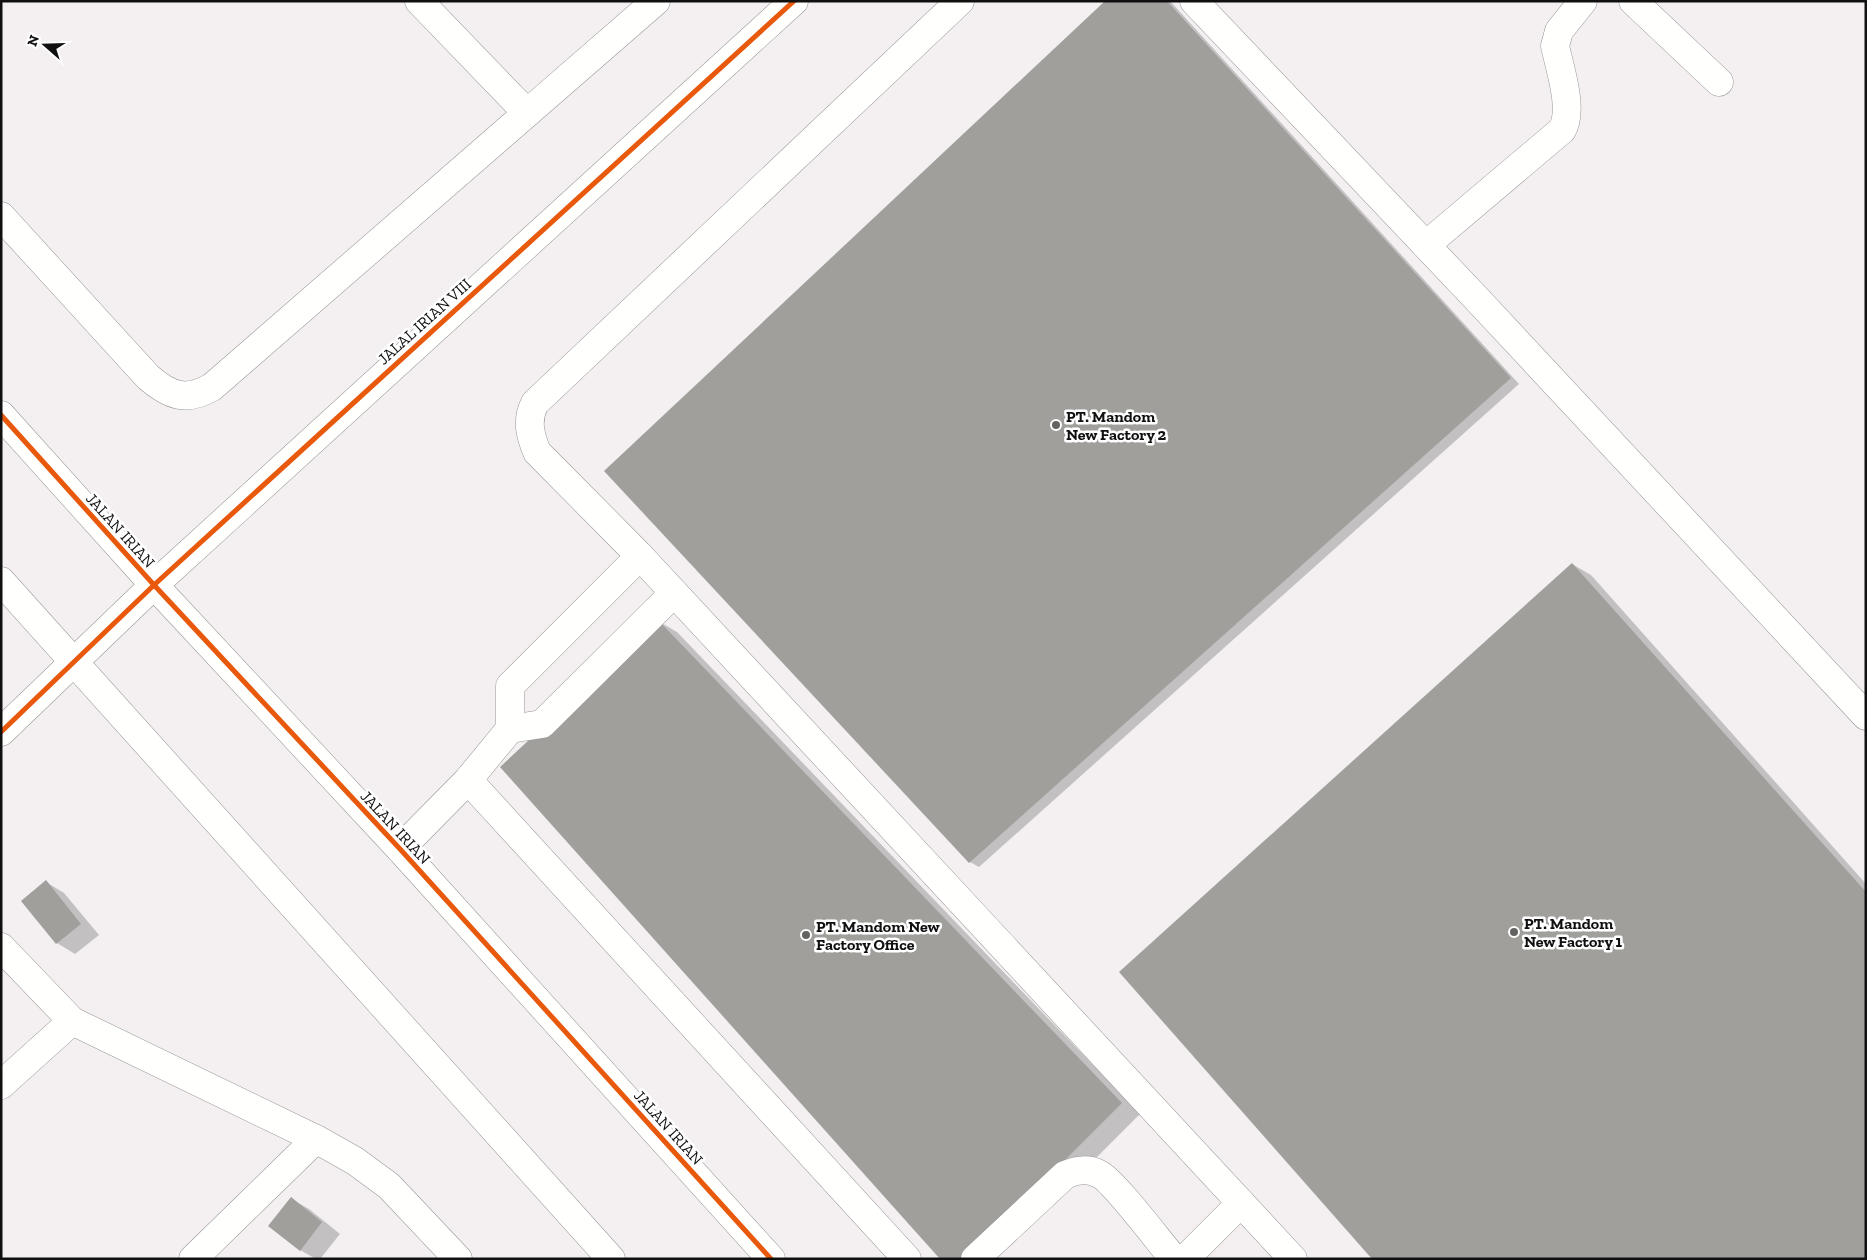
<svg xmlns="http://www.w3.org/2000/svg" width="1867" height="1260" viewBox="0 0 1867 1260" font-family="'Zilla Slab',serif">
<rect width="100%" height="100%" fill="#fcfcf7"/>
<rect fill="#f4f0f2" x="1" y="1" width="1865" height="1258"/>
<g fill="#0003">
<polygon points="1107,1 1170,1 1519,384 979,867 970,862"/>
<polygon points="1572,564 1591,575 1866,884 1866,1259"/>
<polygon points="658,621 677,632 1140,1114 995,1259"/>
<polygon points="46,882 64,893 99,935 75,954 57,943"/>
<polygon points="291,1199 309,1209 340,1234 320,1259 316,1259 300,1250"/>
</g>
<g fill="#a09f9c">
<polygon points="1105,1 1167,1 1511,378 969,863 604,471"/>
<polygon points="1572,563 1866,892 1866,1259 1372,1259 1119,972"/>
<polygon points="658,620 1122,1103 966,1259 940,1259 500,767"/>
<polygon points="46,880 81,924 56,944 21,901"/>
<polygon points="291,1197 322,1222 300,1251 268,1226"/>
</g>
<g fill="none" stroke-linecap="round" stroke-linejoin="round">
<g stroke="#969694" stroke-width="29">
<g id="minor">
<polyline points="419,1 527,113"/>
<path d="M960 1 535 403C526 420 530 435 537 452L640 556 1293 1259"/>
<polyline points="1194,1 1476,298 1866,716"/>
<polyline points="1633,1 1719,82"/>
<path d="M1 216 148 377C170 396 186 402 212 387L656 1"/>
<path d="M1426 245 1562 130C1574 110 1560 69 1555 46L1559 31 1583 1"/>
<polyline points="1,415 154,585 400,849 771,1259"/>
<polyline points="1,581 611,1259"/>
<polyline points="510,729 542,724 674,593"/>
<polyline points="1,732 154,585 794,1"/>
<polyline points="468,780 907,1259"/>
<polyline points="400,849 468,780 510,729 510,686 640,556"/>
<polyline points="1,947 72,1021"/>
<polyline points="1,1085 72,1021 316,1139 355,1161 389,1186 458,1259"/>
<polyline points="193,1259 316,1139"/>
<path d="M975 1259 1065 1175C1076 1170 1088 1168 1099 1174 1113 1180 1160 1243 1174 1259"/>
<polyline points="1185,1259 1241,1203"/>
</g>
</g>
<use href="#minor" stroke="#fffffe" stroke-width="28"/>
<g stroke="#fff" stroke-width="8">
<g id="cycleway">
<polyline points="1,415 154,585 400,849 771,1259"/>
<polyline points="1,732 154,585 794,1"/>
</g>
</g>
<use href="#cycleway" stroke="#e8590c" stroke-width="5"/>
</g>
<g fill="#636361" stroke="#fff" stroke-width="2">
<circle cx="1056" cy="425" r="5"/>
<circle cx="1514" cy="932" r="5"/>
<circle cx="806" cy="935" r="5"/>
</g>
<g text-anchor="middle" stroke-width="5" stroke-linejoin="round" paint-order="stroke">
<g font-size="16" fill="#101010" stroke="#fff">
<text transform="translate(424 321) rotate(-42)" y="6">JALAL IRIAN VIII</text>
<text transform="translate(121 530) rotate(48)" y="6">JALAN IRIAN</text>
<text transform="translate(396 827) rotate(47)" y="6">JALAN IRIAN</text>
<text transform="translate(669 1127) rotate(48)" y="6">JALAN IRIAN</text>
</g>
<g font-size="16" font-weight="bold" fill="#101010" stroke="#fff" text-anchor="start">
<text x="1066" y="422">PT. Mandom<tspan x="1066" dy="18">New Factory 2</tspan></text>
<text x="1524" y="929">PT. Mandom<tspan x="1524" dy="18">New Factory 1</tspan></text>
<text x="816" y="932">PT. Mandom New<tspan x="816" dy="18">Factory Office</tspan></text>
</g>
</g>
<rect width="1867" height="1260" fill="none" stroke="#101010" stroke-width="5"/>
<g transform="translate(45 45) rotate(290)" stroke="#ffffff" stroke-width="4" paint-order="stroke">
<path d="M0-4L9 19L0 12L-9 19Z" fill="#101010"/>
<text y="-8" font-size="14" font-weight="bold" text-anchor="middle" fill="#101010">N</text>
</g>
</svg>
